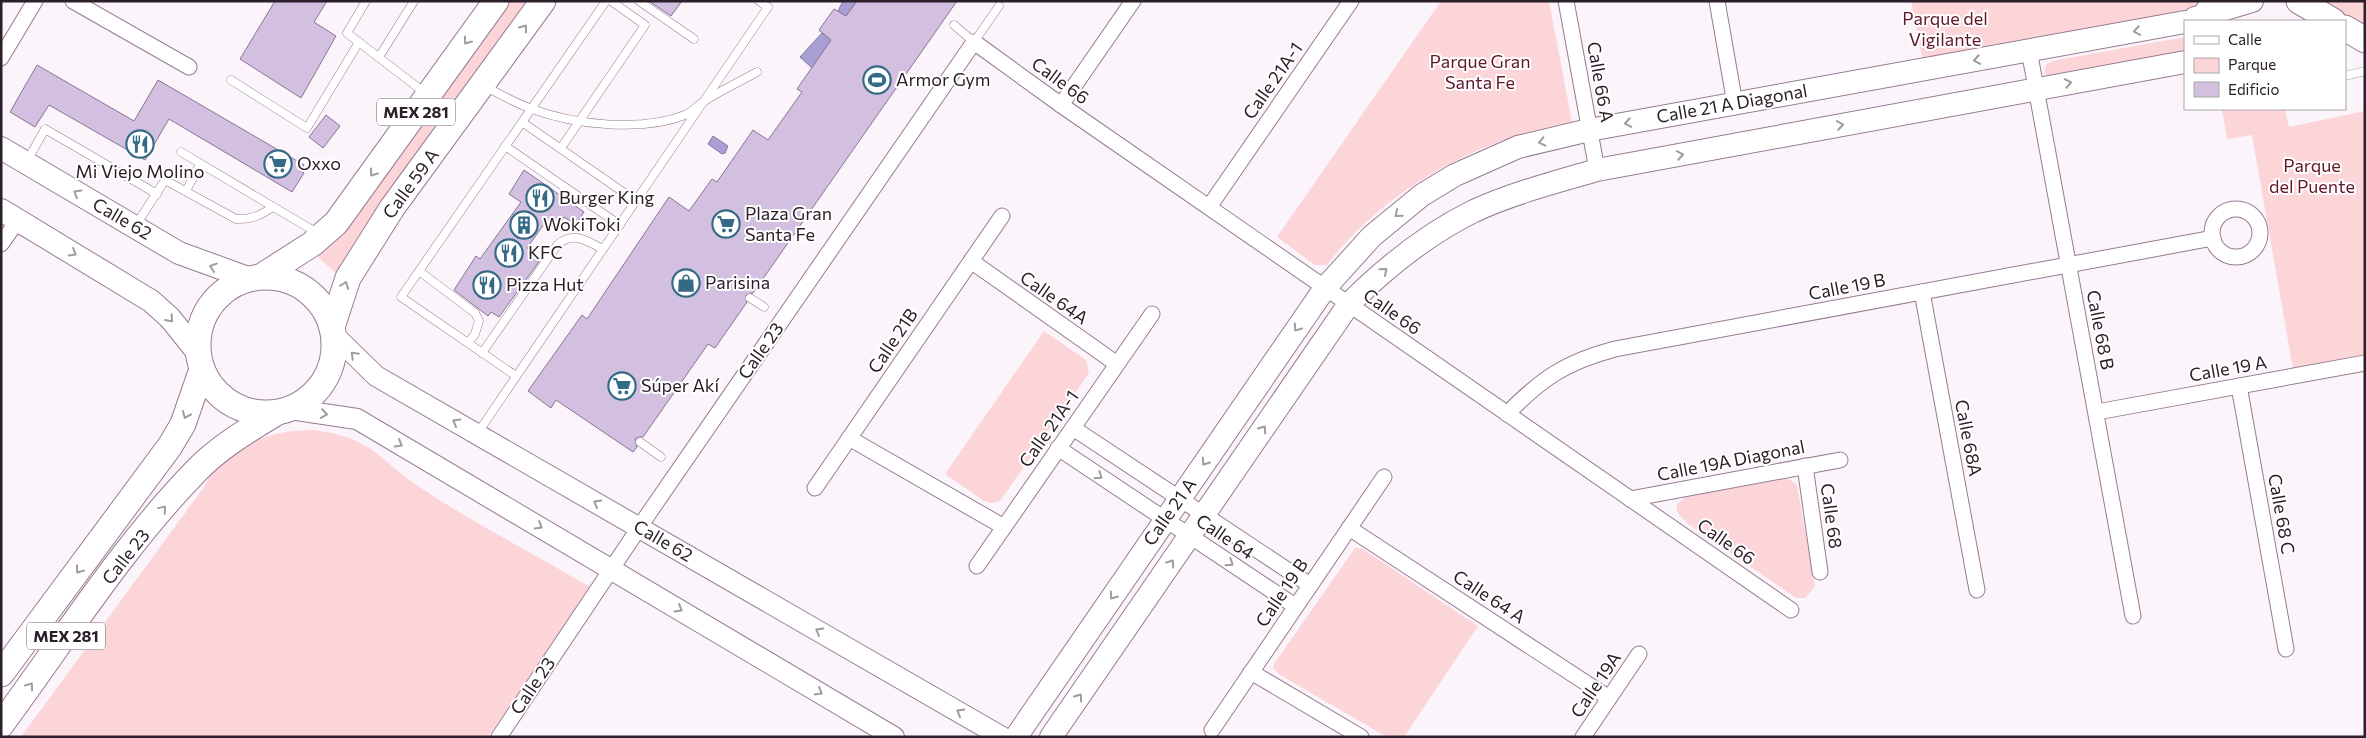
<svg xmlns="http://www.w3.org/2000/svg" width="2366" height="738" viewBox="0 0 2366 738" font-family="Commissioner,sans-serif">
<rect width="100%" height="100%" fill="#fbf4fa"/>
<g fill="#fcd5d9">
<polygon points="511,1 527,1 358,236 343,264 340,277 317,256 349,226"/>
<path d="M1441 1H1549L1572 122C1478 139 1386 188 1327 265H1315L1277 237Z"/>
<polygon points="1911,1 2200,1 2196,8 2184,14 1923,62"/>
<polygon points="2320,1 2365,1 2365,25 2357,23"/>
<polygon points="2185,37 2185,55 2049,78 2044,73 2046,65 2052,61"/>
<polygon points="2222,109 2285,109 2289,127 2365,111 2365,355 2293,369 2252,135 2227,139"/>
<polygon points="1044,331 1086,360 1089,373 1000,501 991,503 984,501 945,474"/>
<path d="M312 430C373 437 376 458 421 488 475 524 534 554 590 587L488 737H21L204 487C223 447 270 430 312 430Z"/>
<polygon points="1784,479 1789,479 1797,485 1815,586 1805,598 1796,598 1688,524 1677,512 1677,504 1687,496"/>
<polygon points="1355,548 1363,549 1478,626 1404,737 1387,737 1280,675 1273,668 1274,664"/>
</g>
<g fill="#a89fd5" stroke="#8279a1">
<polygon points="843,1 857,1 846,16 838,11"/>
<polygon points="822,33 832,40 812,68 800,57"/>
<polygon points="713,136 728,146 725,153 722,154 708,144"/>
</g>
<g fill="#d3c0e0" stroke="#877593">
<polygon points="275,1 327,1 314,22 336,36 301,98 240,59"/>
<polygon points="649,1 682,1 671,16"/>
<polygon points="857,1 957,1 753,293 746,295 747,302 715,348 708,344 643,437 638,437 635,439 637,447 633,452 556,400 551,408 528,391 582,315 587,319 669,197 689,211 712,179 717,182 753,130 768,140 802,92 797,89 831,40 819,30 834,9 846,16"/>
<polygon points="37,65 134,121 158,80 304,165 300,171 304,173 292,192 169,119 145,160 49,105 35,127 10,112"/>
<polygon points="326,115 340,126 323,148 309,137"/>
<polygon points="524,170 584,212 576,225 564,217 557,227 547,220 527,248 539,257 538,263 499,317 491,312 488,316 454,290 476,256 480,259 521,202 509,194"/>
</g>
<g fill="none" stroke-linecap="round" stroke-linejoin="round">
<g stroke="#977b93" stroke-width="9">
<g id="service">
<polyline points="366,1 347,33 425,93"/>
<polyline points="639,1 694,39"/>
<polyline points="954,25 974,42 999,6"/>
<polyline points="379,57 414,1"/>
<polyline points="2345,76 2365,71"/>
<polyline points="231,80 307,128 359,42"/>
<path d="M484 86C500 94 515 103 532 109 575 125 642 132 685 115 692 112 697 106 703 102 720 91 739 82 757 72"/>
<polyline points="522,122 636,201"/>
<polyline points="505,146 620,225"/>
<polyline points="561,148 645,25 611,1"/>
<polyline points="181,152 319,234"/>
<polyline points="27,161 45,129 157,194"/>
<polyline points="186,191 200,164"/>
<path d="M136 225 165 180 236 219C251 220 261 215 273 207"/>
<polyline points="419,271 475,313 479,321 475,334 468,343"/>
<polyline points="750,298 764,307"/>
<path d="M482 353 558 244C575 231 586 241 603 249"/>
<polyline points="516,376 401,297 606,1"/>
<polyline points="477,434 768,7 759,1"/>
<polyline points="640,442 661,457"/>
</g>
</g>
<g stroke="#977b93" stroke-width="17">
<g id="minor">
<polyline points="73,1 189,67"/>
<polyline points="1566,1 1597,170"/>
<polyline points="1717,1 1735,104"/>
<polyline points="2029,50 2133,616"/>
<polyline points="1,58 35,1"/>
<polyline points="1061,105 1133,1"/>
<polyline points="1209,207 1351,1"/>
<circle cx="2236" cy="233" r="24"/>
<polyline points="1,244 18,220"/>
<polyline points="971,261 1117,364"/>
<polyline points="1922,292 1977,590"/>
<polyline points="2239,386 2286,649"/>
<polyline points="2097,412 2365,363"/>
<path d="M1507 414C1542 378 1566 362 1615 349L2213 238"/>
<polyline points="1073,428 1310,585"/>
<polyline points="849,438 1004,527"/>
<polyline points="1058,448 1295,606"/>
<polyline points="1805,466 1820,572"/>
<polyline points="815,488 1002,216"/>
<polyline points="1630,499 1840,460"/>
<polyline points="1349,528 1609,698"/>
<polyline points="977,566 1152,314"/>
<polyline points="1251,672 1361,737"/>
<polyline points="1212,730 1384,477"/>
<polyline points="499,737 649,513 974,42 1061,105 1791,610"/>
<polyline points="1583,737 1639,654"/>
</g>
</g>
<g stroke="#977b93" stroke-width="22">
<g id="tertiary">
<polyline points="333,334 376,376 1002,737"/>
<polyline points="290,409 357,419 894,737"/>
</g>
</g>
<g stroke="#977b93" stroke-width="24">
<g id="secondary">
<polyline points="2195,18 2252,1"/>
<polyline points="1,148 179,253 248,278"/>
<polyline points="1,210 151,301 170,318 198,353"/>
<polyline points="1016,737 1325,288 1372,236 1422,195 1455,175 1518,147 1589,130 2185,22"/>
<path d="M1051 737 1349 304C1385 268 1427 234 1474 211 1513 193 1556 182 1597 170L2185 62"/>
</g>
</g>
<g stroke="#977b93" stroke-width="27">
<g id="primary">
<polyline points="2299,1 2333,21"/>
<polyline points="2206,15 2214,1"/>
<polyline points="2345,28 2365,40"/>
<polyline points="262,276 312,244 336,223 496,1"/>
<circle cx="266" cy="345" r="68"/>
<polyline points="332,327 348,278 392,208 543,1"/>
<polyline points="1,674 170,446 183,424 202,369"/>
<path d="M1 725C63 641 123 546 196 471 218 448 248 430 276 413"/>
</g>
</g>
<use href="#service" stroke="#fff" stroke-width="8"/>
<use href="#minor" stroke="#fff" stroke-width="15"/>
<use href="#tertiary" stroke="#fff" stroke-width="20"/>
<use href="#secondary" stroke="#fff" stroke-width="22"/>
<use href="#primary" stroke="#fff" stroke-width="25"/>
</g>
<defs><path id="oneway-chevron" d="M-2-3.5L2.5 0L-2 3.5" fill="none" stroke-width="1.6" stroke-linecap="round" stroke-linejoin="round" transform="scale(1.25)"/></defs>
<g stroke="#a09b9f">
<use href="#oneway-chevron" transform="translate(524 28) rotate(-54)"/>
<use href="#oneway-chevron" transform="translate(2137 31) rotate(170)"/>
<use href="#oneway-chevron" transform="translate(467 41) rotate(126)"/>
<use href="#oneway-chevron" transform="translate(1977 60) rotate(170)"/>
<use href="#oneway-chevron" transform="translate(2068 83) rotate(-10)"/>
<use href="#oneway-chevron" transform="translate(1628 123) rotate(170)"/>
<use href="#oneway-chevron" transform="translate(1840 125) rotate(-10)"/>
<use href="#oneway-chevron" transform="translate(1542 142) rotate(167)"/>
<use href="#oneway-chevron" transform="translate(1680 155) rotate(-10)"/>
<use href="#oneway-chevron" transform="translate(373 173) rotate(126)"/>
<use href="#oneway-chevron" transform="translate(77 193) rotate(-149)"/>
<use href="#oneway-chevron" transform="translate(1398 214) rotate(141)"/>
<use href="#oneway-chevron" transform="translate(73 253) rotate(31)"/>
<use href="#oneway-chevron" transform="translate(213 267) rotate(-162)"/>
<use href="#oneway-chevron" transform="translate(1384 271) rotate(-40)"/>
<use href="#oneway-chevron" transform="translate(345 285) rotate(-69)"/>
<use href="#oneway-chevron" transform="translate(170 319) rotate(49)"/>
<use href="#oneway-chevron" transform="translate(1297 328) rotate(125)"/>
<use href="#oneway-chevron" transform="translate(354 355) rotate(-135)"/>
<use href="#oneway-chevron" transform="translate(324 414) rotate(8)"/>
<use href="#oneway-chevron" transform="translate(186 415) rotate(112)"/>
<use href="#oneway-chevron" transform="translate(456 422) rotate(-150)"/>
<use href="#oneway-chevron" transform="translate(1263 429) rotate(-55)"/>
<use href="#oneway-chevron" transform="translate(399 444) rotate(30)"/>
<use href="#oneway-chevron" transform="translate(1205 462) rotate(125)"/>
<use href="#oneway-chevron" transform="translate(1099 476) rotate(34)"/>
<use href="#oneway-chevron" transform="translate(597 503) rotate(-150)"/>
<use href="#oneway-chevron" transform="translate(163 509) rotate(-50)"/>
<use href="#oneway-chevron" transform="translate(539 526) rotate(31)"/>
<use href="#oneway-chevron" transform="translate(1171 563) rotate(-55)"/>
<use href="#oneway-chevron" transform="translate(1230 563) rotate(34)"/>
<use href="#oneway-chevron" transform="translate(79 570) rotate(127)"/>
<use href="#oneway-chevron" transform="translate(1113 596) rotate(125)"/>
<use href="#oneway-chevron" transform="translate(679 609) rotate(31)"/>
<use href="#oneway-chevron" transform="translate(819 631) rotate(-150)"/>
<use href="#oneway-chevron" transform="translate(30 686) rotate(-54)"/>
<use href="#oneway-chevron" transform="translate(819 692) rotate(31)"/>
<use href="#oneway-chevron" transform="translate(1079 697) rotate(-55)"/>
<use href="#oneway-chevron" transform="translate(960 712) rotate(-150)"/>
</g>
<defs>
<g id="stadium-ring" transform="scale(1.4375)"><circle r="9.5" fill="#fff" stroke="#356a86" stroke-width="1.5"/><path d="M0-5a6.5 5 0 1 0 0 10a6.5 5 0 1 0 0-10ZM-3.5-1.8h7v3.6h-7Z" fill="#356a86"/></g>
<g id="restaurant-ring" transform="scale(1.4375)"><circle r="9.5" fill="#fff" stroke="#356a86" stroke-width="1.5"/><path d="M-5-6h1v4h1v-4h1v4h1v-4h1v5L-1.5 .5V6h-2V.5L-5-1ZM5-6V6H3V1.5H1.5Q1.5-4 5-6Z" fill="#356a86"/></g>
<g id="supermarket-ring" transform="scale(1.4375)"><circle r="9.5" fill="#fff" stroke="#356a86" stroke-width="1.5"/><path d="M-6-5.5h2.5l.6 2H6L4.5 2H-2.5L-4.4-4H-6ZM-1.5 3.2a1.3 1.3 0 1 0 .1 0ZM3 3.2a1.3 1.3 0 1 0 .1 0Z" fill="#356a86"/></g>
<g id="building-ring" transform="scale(1.4375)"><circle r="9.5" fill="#fff" stroke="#356a86" stroke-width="1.5"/><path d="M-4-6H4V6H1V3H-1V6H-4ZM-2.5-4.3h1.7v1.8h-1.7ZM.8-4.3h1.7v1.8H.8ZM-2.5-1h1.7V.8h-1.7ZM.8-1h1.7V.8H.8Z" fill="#356a86"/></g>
<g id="shop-ring" transform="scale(1.4375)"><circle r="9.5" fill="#fff" stroke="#356a86" stroke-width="1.5"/><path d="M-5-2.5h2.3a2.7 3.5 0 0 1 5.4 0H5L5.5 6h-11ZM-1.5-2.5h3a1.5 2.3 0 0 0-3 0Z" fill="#356a86"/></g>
</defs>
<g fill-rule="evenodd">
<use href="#stadium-ring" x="877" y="80"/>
<use href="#restaurant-ring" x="140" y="144"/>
<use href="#supermarket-ring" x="278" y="164"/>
<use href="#restaurant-ring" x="540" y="198"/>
<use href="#supermarket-ring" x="726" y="224"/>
<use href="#building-ring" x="524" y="225"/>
<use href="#restaurant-ring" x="509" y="253"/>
<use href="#shop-ring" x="686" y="283"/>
<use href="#restaurant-ring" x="487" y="285"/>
<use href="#supermarket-ring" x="622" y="386"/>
</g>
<g text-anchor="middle" stroke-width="4" stroke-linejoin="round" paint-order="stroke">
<g fill="#fff" stroke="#6b6369" stroke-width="1">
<rect x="377" y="98.5" width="78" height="27" rx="4"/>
<rect x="27" y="622.5" width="78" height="27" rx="4"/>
</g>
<g font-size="16" font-weight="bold" fill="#2b2029">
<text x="416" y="118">MEX 281</text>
<text x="66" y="642">MEX 281</text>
</g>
<g font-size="18" fill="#611629" stroke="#fff">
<text x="1945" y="25">Parque del<tspan x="1945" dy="21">Vigilante</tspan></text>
<text x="1480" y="68">Parque Gran<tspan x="1480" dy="21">Santa Fe</tspan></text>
<text x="2312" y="172">Parque<tspan x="2312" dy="21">del Puente</tspan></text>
</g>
<g font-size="18" fill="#2b2029" stroke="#fff" text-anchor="start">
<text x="896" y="86">Armor Gym</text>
<text x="297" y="170">Oxxo</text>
<text x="140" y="178" text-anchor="middle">Mi Viejo Molino</text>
<text x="559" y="204">Burger King</text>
<text x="745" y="220">Plaza Gran<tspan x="745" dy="21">Santa Fe</tspan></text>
<text x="543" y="231">WokiToki</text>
<text x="528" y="259">KFC</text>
<text x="705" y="289">Parisina</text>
<text x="506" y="291">Pizza Hut</text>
<text x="641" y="392">Súper Akí</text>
</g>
<g font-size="18" fill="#2b2029" stroke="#fff">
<text transform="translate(1060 81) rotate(36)" y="6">Calle 66</text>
<text transform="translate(1273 81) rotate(-55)" y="6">Calle 21A-1</text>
<text transform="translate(1600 82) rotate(80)" y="6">Calle 66 A</text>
<text transform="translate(1732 104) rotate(-10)" y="6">Calle 21 A Diagonal</text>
<text transform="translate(411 184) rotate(-54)" y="6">Calle 59 A</text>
<text transform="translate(122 219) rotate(30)" y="6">Calle 62</text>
<text transform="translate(1847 287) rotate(-11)" y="6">Calle 19 B</text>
<text transform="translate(1054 298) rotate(35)" y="6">Calle 64A</text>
<text transform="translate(1392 312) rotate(35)" y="6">Calle 66</text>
<text transform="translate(2100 330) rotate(79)" y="6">Calle 68 B</text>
<text transform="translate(893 341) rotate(-56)" y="6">Calle 21B</text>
<text transform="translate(761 351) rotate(-55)" y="6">Calle 23</text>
<text transform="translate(2228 369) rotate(-10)" y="6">Calle 19 A</text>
<text transform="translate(1049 429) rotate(-55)" y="6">Calle 21A-1</text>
<text transform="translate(1968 438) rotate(79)" y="6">Calle 68A</text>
<text transform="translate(1731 461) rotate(-11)" y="6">Calle 19A Diagonal</text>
<text transform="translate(1170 512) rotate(-55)" y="6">Calle 21 A</text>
<text transform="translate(2281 514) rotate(80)" y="6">Calle 68 C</text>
<text transform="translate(1831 516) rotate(82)" y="6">Calle 68</text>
<text transform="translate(1225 537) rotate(34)" y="6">Calle 64</text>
<text transform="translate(663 541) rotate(30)" y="6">Calle 62</text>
<text transform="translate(1726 542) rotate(35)" y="6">Calle 66</text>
<text transform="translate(126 557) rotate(-52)" y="6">Calle 23</text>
<text transform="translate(1282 593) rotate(-56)" y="6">Calle 19 B</text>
<text transform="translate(1489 597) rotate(33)" y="6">Calle 64 A</text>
<text transform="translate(1596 685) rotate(-56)" y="6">Calle 19A</text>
<text transform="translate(533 686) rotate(-56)" y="6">Calle 23</text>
</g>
</g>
<rect width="2366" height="738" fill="none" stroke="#2b2029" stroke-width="5"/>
<rect x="2184" y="20" width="162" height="90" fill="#ffffff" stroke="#aaa6a9"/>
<rect x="2194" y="36" width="25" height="8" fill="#ffffff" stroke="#aaa6a9"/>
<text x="2228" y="45" font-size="15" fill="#2b2029">Calle</text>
<rect x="2194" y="58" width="25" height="15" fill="#fcd5d9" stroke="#aaa6a9"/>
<text x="2228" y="70" font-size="15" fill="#2b2029">Parque</text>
<rect x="2194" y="82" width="25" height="15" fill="#d3c0e0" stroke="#aaa6a9"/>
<text x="2228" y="95" font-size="15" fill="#2b2029">Edificio</text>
</svg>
